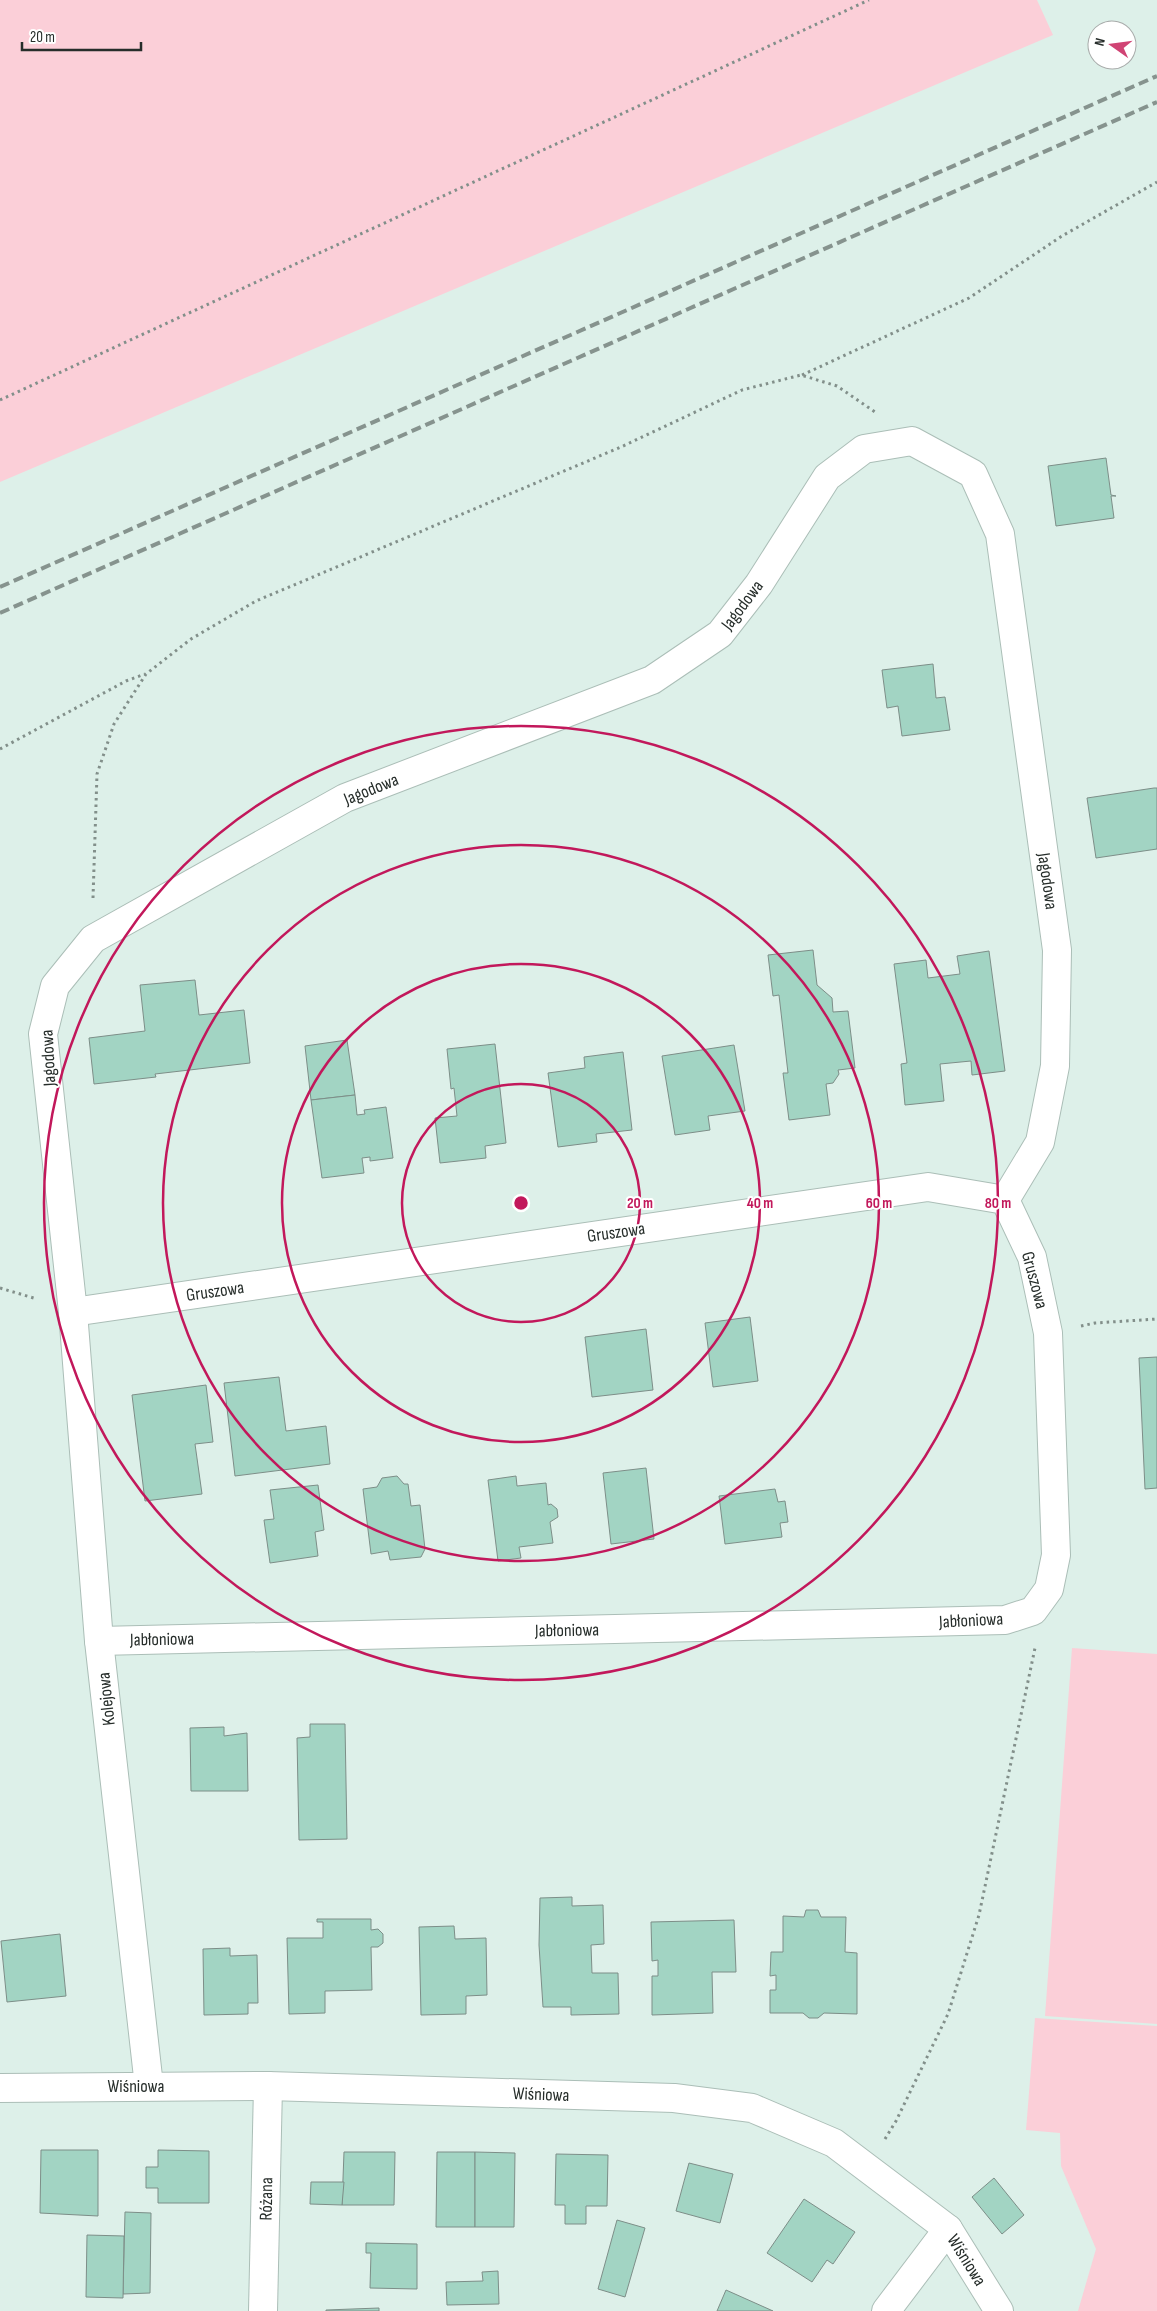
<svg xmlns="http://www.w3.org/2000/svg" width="1157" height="2311" viewBox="0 0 1157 2311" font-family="'Sofia Sans Condensed',sans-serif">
<rect width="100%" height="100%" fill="#ddf0e9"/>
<g fill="#fbcfd8">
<polygon points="0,0 1037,0 1053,35 0,482"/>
<polygon points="1072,1648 1157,1654 1157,2024 1045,2016"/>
<polygon points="1035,2018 1157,2026 1157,2311 1078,2311 1096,2249 1061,2166 1060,2133 1026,2130"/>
</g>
<g fill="#a2d4c3" stroke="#7d8e88">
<polygon points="1106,458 1111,495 1116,496 1111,496 1114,518 1056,526 1048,466"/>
<polygon points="933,664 936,698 945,697 950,730 902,736 898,706 887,708 882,670"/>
<polygon points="1154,788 1157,788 1157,849 1096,858 1087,798"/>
<polygon points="813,950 817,985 832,998 833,1012 848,1011 855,1068 838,1070 839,1074 833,1083 826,1084 830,1115 789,1120 783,1073 788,1073 779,995 773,996 768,955"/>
<polygon points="989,951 1005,1071 972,1075 971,1061 940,1064 944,1101 905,1105 901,1064 907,1063 894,964 926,960 928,978 960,974 957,956"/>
<polygon points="195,980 199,1015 244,1010 250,1063 155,1074 156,1077 94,1084 89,1038 145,1031 140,985"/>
<polygon points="347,1040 355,1095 311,1100 305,1046"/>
<polygon points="495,1044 506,1143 485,1146 486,1158 440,1163 435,1118 457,1116 454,1088 451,1089 447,1049"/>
<polygon points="734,1045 745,1111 708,1116 710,1130 675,1135 662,1056"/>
<polygon points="623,1052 632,1130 596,1134 597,1142 558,1147 548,1073 585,1068 584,1057"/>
<polygon points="355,1095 357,1115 365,1114 364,1110 386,1107 393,1158 370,1161 370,1157 362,1158 364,1173 322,1178 311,1100"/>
<polygon points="750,1317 758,1381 713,1387 705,1323"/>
<polygon points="646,1329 653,1390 592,1397 585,1337"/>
<polygon points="1157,1357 1157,1488 1145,1489 1139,1358"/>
<polygon points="279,1377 286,1431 326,1426 330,1464 235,1476 224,1383"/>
<polygon points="206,1385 213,1442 195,1444 202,1494 145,1501 132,1395"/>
<polygon points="646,1468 654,1539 611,1544 603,1473"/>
<polygon points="397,1476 404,1484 408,1484 411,1506 420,1505 425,1549 421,1557 390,1560 388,1551 371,1554 363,1489 377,1487 382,1478"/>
<polygon points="516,1476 517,1486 546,1483 548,1505 551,1504 557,1509 558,1517 550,1522 553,1543 519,1547 521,1558 498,1561 488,1480"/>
<polygon points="318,1485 324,1530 315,1532 318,1556 270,1563 264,1520 274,1519 270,1490"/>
<polygon points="775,1489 778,1502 785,1501 788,1522 780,1523 782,1537 725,1544 719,1496"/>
<polygon points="310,1724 345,1724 347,1839 299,1840 297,1738 310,1737"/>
<polygon points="224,1727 224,1736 247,1733 248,1791 191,1791 190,1728"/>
<polygon points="572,1897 572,1906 603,1905 604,1944 591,1945 592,1973 618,1973 619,2014 571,2015 571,2007 543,2007 539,1945 540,1898"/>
<polygon points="806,1910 818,1910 821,1917 846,1917 845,1952 857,1953 857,2014 824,2013 818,2018 809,2018 803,2013 770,2013 770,1990 776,1990 776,1975 770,1976 771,1952 783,1952 783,1916 804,1917"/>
<polygon points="317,1919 371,1919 371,1930 378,1929 383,1934 383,1943 378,1947 371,1947 372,1990 325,1991 325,2013 289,2014 287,1938 323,1938 323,1922 317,1922"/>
<polygon points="734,1920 736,1972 712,1972 713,2013 652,2015 652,1976 658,1976 658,1960 652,1961 651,1922"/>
<polygon points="454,1926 455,1939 486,1938 487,1995 466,1996 466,2014 421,2015 419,1927"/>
<polygon points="60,1934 66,1996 7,2002 1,1941"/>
<polygon points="230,1948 230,1956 257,1955 258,2003 248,2003 248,2014 204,2015 203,1949"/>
<polygon points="41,2150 98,2150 98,2216 40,2213"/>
<polygon points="158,2150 209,2151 209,2203 158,2203 158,2188 146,2188 146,2167 158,2167"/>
<polygon points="344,2152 395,2152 394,2205 342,2205"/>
<polygon points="437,2152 475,2152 475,2227 436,2227"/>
<polygon points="475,2152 515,2153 514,2227 475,2227"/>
<polygon points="556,2154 608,2155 607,2206 586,2206 586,2224 565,2224 565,2205 555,2205"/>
<polygon points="689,2163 733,2174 720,2223 676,2211"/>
<polygon points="994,2178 1024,2215 1002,2234 972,2197"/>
<polygon points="311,2182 344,2182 342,2205 310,2204"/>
<polygon points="804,2199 855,2232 833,2264 827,2260 812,2282 767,2253"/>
<polygon points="125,2212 151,2213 150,2293 123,2294"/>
<polygon points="617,2220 645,2228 625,2297 598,2289"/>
<polygon points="87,2235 124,2236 123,2298 86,2297"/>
<polygon points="366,2243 417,2244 417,2289 370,2288 371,2253 366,2253"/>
<polygon points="498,2271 499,2304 447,2305 446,2282 483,2281 482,2272"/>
<polygon points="726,2290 773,2311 717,2311"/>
<polygon points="379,2308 379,2311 326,2311 326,2310"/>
</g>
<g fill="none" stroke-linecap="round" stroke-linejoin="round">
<g stroke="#abbeb7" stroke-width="30">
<g id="minor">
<polyline points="73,1312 928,1187 1005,1200 1032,1257 1048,1333 1056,1555 1049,1589 1033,1611 1005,1620 99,1641"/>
<polyline points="149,2086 99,1641 73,1312 43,1034 55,986 93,939 345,798 652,680 720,634 759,584 827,477 864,449 912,441 973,474 1000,534 1057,950 1055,1066 1040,1142 1005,1200"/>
<polyline points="0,2088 268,2086 674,2098 752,2108 834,2143 948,2229 999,2311"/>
<polyline points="263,2311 268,2086"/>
<polyline points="886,2311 948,2229"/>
</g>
</g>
<g stroke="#828f8a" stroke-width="3" stroke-dasharray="2.5 4" stroke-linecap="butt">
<polyline points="802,375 969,298 1062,236 1157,182"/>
<polyline points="0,400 869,0"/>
<polyline points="0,749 126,681 145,674"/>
<polyline points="93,898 97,774 114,724 146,674 191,639 256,601 621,447 742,390 801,375 837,386 875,412"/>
<polyline points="0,1288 37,1299"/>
<polyline points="1081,1326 1095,1323 1157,1319"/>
<polyline points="885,2139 896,2121 948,2014 979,1915 1035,1648"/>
</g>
<use href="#minor" stroke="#fff" stroke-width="28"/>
<g stroke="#86938e" stroke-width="4" stroke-dasharray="10 5" stroke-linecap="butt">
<polyline points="0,587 1157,76"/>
<polyline points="0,613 1157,102"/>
</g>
</g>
<g fill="none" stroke="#c2185b" stroke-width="2.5">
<circle cx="521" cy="1203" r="119"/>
<circle cx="521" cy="1203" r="239"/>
<circle cx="521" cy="1203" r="358"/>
<circle cx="521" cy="1203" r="477"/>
</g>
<g text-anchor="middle" stroke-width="4" stroke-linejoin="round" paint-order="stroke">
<g font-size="18" fill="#262d2a" stroke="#fff">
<text transform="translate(742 605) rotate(-53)" y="6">Jagodowa</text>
<text transform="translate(371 789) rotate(-22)" y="6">Jagodowa</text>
<text transform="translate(1048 881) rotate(82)" y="6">Jagodowa</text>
<text transform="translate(48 1058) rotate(-93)" y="6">Jagodowa</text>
<text transform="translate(616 1232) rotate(-8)" y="6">Gruszowa</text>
<text transform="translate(1035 1280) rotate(75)" y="6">Gruszowa</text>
<text transform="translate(215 1291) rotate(-8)" y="6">Gruszowa</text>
<text transform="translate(971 1620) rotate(-3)" y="6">Jabłoniowa</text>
<text transform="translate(567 1630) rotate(-1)" y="6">Jabłoniowa</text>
<text transform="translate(162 1639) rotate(-1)" y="6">Jabłoniowa</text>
<text transform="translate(106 1699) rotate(-96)" y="6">Kolejowa</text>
<text x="136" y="2092">Wiśniowa</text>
<text transform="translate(541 2094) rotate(2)" y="6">Wiśniowa</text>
<text transform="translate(266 2199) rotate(-89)" y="6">Różana</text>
<text transform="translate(967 2260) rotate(58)" y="6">Wiśniowa</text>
</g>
</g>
<circle cx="521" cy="1203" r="8" fill="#c2185b" stroke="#fff" stroke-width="2.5"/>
<g font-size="15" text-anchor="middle" font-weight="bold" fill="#c2185b" stroke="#fff" stroke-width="4" stroke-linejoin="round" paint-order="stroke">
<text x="640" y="1208">20 m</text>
<text x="760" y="1208">40 m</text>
<text x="879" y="1208">60 m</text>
<text x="998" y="1208">80 m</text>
</g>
<g transform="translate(1112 45) rotate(284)"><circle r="24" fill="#ffffff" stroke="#a8abaa"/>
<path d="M0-4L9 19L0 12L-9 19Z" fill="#d04474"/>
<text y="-8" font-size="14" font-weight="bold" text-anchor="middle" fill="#262d2a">N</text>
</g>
<path d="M22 42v8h119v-8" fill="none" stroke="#262d2a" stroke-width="2.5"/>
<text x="30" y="42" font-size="15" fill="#262d2a" stroke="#ffffff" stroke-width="4" paint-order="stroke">20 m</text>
</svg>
